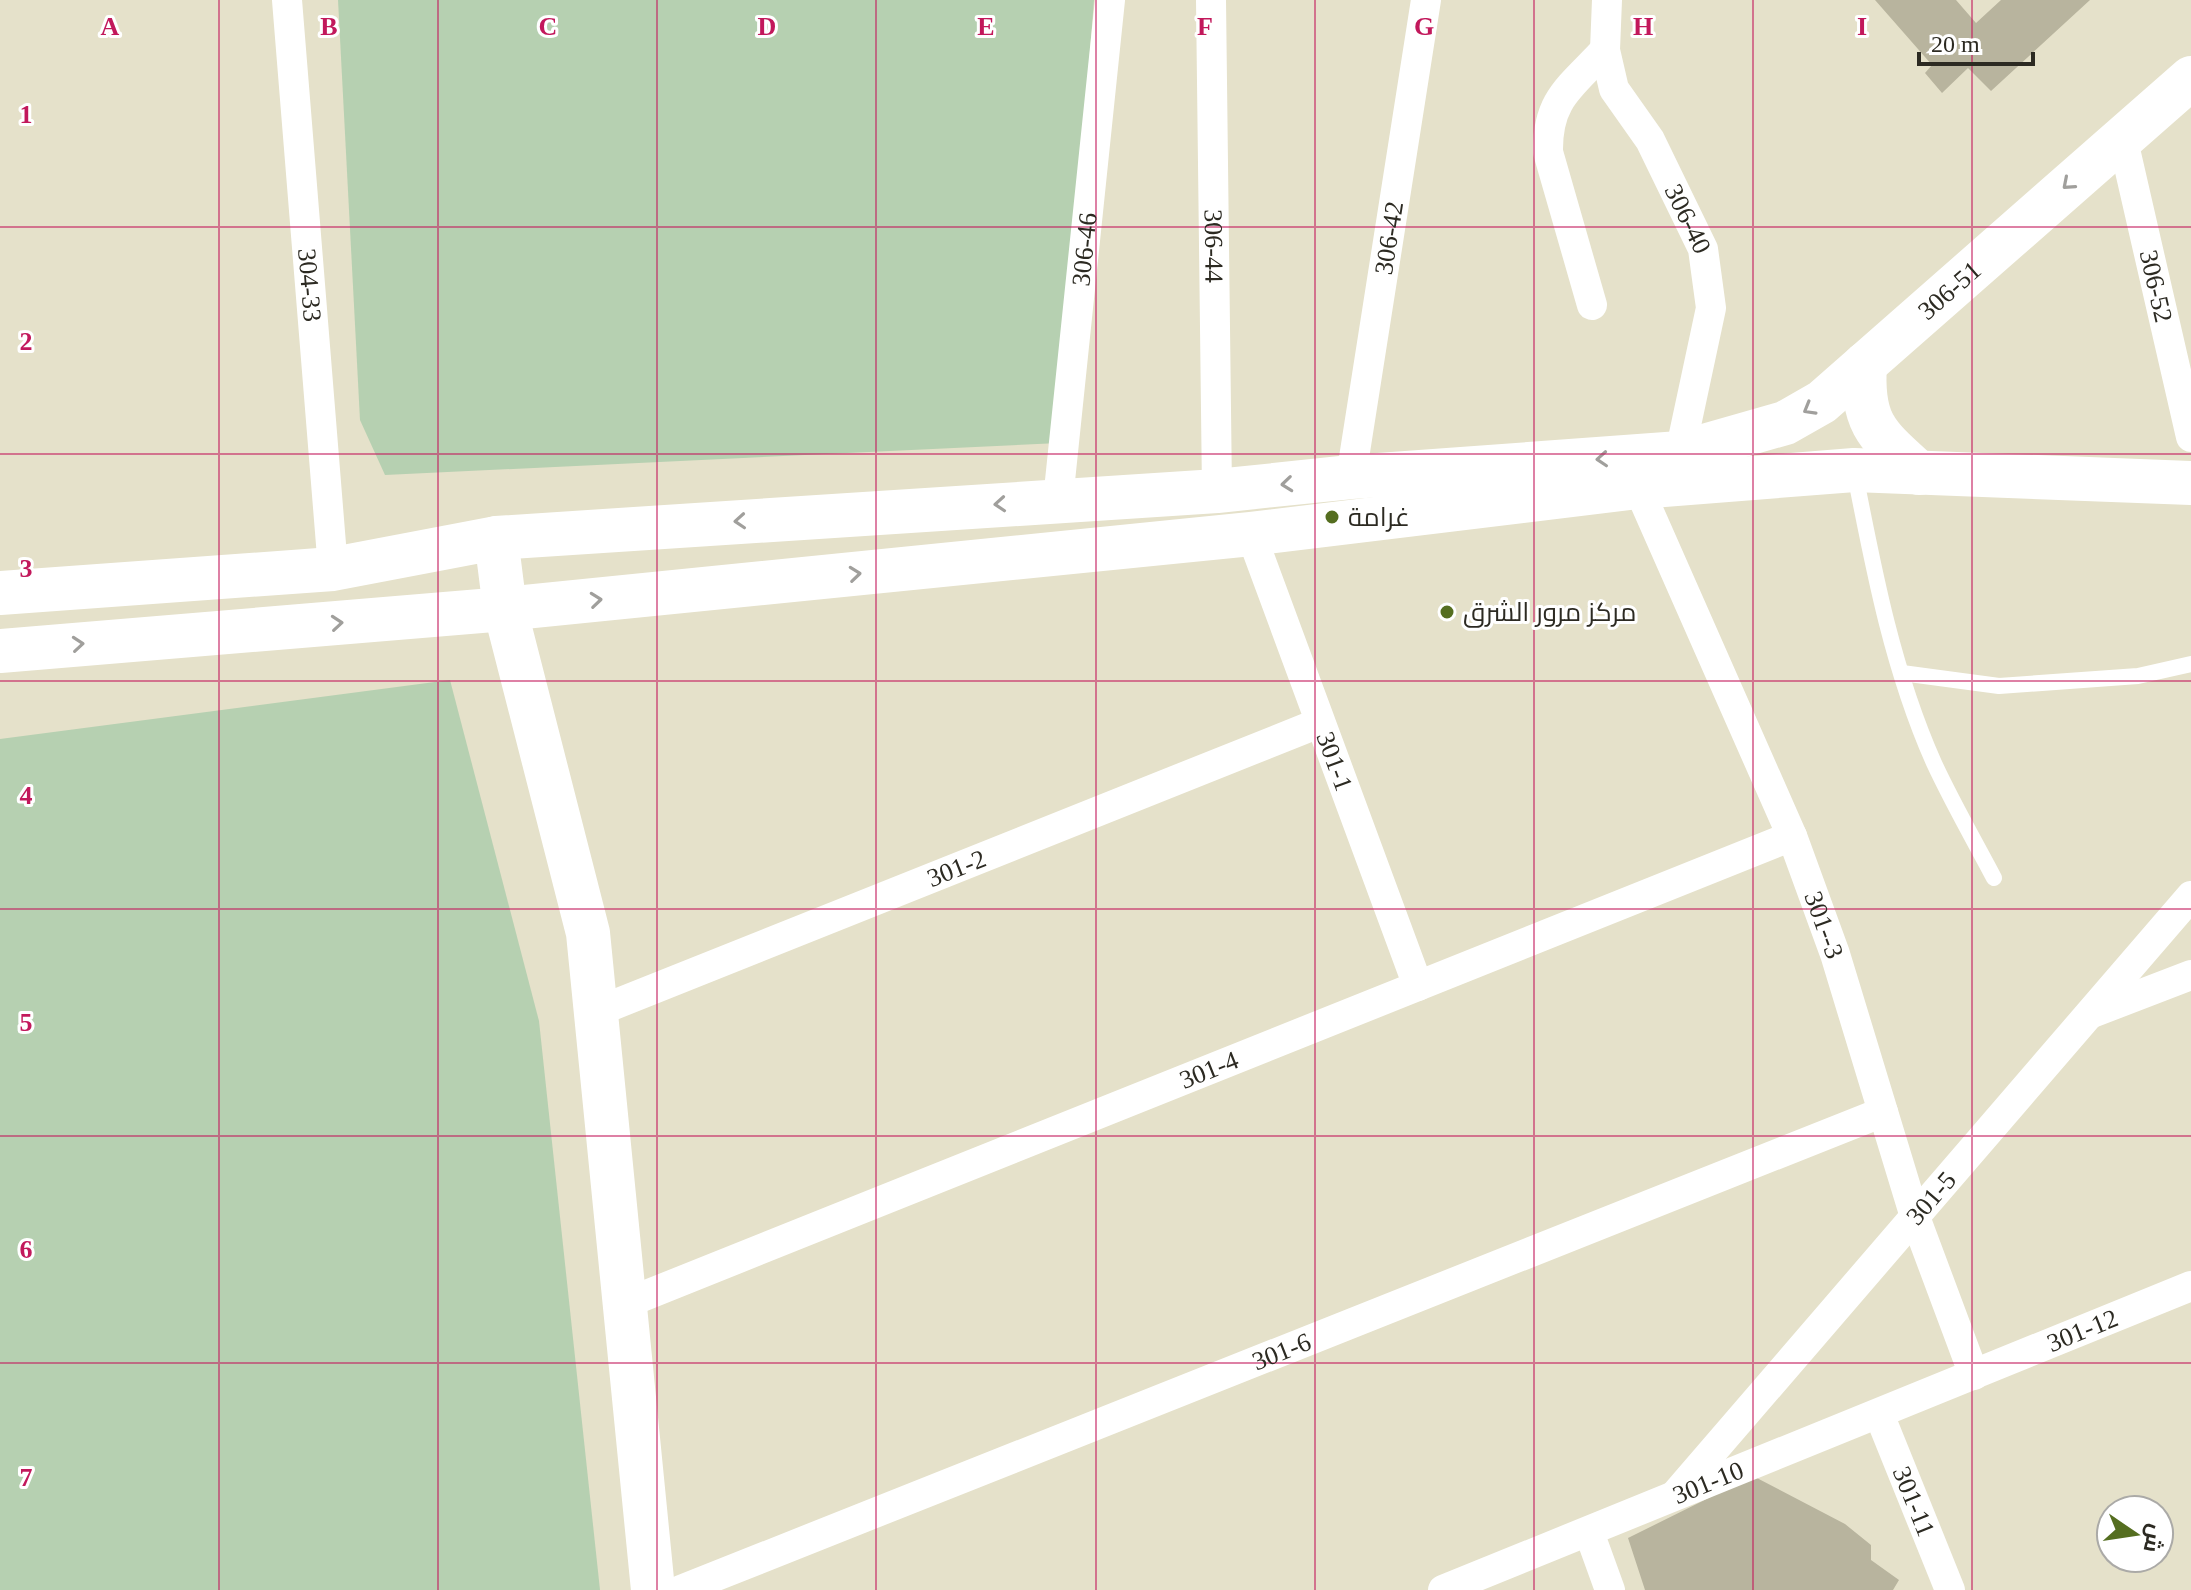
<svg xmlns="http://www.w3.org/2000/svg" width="2191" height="1590" viewBox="0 0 2191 1590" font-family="'Times New Roman',Cairo,serif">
<rect width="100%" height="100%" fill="#e5e1ca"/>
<g fill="#b6d0b1">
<polygon points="338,0 1094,0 1059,443 385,475 360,420"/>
<polygon points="450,680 539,1021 600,1590 0,1590 0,739"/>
</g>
<g fill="#b8b49e">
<polygon points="1875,0 1956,0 1976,23 2001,0 2090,0 1991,91 1968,68 1942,93 1925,73 1932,65"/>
<polygon points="1753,1476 1845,1524 1871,1545 1871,1560 1899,1580 1893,1590 1645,1590 1628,1538"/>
</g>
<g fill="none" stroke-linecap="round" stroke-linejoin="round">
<g stroke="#fff" stroke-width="16">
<path d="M1855 474C1874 572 1893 671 1934 763 1952 802 1974 840 1994 878"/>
<polyline points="1902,673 1999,686 2138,676 2191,664"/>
</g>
<g stroke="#fff" stroke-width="30">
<path id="s1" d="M287 0 333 569"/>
<path id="s2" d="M1211 0 1217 491"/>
<path id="s3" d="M1607 0 1605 50 1614 89 1650 140 1703 249 1711 308 1680 453"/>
<path id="s4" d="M2122 136 2191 437"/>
<path d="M1592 305 1548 152C1547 99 1571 87 1605 50"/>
<path id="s5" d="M1351 477 1426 0"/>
<path id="s6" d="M1638 487 1792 836 1835 954 1915 1217 1974 1375"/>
<path id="s7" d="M1058 500 1110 0"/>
<path id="s8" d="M1251 534 1418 986"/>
<path id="s9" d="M596 1012 1319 723"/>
<polyline points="2092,1013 2191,975"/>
<path id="s10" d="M624 1304 1792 836"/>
<path id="s11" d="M1879 1414 1950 1590"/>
<path id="s12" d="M1675 1495 2191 896"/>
<polyline points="1589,1532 1610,1590"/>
<path id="s13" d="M681 1590 1883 1112"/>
<path id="s14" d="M1443 1590 2191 1286"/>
</g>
<polyline stroke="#fff" stroke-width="44" points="496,538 505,609 588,933 653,1590"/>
<g stroke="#fff" stroke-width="44">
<path d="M1865 364C1861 424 1877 435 1919 473"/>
<path id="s15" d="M0 593 333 569 496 538 1217 491 1351 477 1680 453 1785 423 1822 402 2191 78"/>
<polyline points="0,651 505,609 1251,534 1638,487 1854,470 2191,483"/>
</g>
</g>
<defs><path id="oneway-chevron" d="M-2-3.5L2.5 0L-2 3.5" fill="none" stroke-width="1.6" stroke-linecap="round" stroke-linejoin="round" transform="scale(2)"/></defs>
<g stroke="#a09f9c">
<use href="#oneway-chevron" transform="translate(2068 184) rotate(139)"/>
<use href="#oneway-chevron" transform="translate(1809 409) rotate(150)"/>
<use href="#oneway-chevron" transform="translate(1602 459) rotate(176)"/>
<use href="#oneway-chevron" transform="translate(1287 484) rotate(174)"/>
<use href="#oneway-chevron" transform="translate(1000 504) rotate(176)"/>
<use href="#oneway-chevron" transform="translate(740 521) rotate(176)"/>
<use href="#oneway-chevron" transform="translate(855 574) rotate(-6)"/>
<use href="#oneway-chevron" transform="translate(596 600) rotate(-6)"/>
<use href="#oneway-chevron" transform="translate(337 623) rotate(-5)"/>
<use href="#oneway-chevron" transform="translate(78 644) rotate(-5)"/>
</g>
<path fill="none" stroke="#c2185b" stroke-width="2" stroke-opacity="0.55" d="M219 0V1590M438 0V1590M657 0V1590M876 0V1590M1096 0V1590M1315 0V1590M1534 0V1590M1753 0V1590M1972 0V1590M0 227H2191M0 454H2191M0 681H2191M0 909H2191M0 1136H2191M0 1363H2191"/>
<g fill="#556e20" stroke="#fff" stroke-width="3">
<circle cx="1332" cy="517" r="8"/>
<circle cx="1447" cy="612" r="8"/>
</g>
<g text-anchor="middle" stroke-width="6" stroke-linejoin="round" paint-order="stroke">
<g font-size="26" fill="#2c2a22" stroke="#fff">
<text dy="9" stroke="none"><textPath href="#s3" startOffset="240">306-40</textPath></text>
<text dy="9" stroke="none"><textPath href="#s5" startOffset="242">306-42</textPath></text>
<text dy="9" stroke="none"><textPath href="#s2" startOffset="246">306-44</textPath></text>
<text dy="9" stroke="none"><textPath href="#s7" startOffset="252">306-46</textPath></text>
<text dy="9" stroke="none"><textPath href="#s1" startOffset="286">304-33</textPath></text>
<text dy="9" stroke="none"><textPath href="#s4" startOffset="154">306-52</textPath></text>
<text dy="9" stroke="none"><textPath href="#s15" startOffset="2008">306-51</textPath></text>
<text dy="9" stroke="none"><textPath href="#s8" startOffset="242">301-1</textPath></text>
<text dy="9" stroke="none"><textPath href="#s9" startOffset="388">301-2</textPath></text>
<text dy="9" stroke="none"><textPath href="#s6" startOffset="476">301--3</textPath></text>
<text dy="9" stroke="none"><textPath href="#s10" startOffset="630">301-4</textPath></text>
<text dy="9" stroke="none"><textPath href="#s12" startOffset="392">301-5</textPath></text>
<text dy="9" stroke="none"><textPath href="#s14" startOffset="690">301-12</textPath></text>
<text dy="9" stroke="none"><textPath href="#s13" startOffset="646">301-6</textPath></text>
<text dy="9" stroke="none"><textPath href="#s14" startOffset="286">301-10</textPath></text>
<text dy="9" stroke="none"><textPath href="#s11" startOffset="94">301-11</textPath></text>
</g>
<g font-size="26" fill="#2c2a22" stroke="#fff" text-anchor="start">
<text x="1348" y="526">غرامة</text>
<text x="1463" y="621">مرکز مرور الشرق</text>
</g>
</g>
<g font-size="26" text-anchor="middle" font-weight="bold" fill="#c2185b" stroke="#fff" stroke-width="6" stroke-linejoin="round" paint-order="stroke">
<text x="110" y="35">A</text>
<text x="329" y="35">B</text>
<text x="548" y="35">C</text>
<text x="767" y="35">D</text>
<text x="986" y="35">E</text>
<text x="1205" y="35">F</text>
<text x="1424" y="35">G</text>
<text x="1643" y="35">H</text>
<text x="1862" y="35">I</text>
<text x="26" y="123">1</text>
<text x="26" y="350">2</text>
<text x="26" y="577">3</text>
<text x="26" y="804">4</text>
<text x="26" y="1031">5</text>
<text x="26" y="1258">6</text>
<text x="26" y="1486">7</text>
</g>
<g transform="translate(2135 1534) rotate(103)"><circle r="38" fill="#ffffff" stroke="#abaaa7" stroke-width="2"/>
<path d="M0-6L14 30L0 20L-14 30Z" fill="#556e20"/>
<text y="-12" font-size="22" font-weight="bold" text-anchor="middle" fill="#2c2a22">ش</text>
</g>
<path d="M1919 52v12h114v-12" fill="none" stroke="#2c2a22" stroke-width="4"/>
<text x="1931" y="52" font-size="24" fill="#2c2a22" stroke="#ffffff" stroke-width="6" paint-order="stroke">20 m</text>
</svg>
